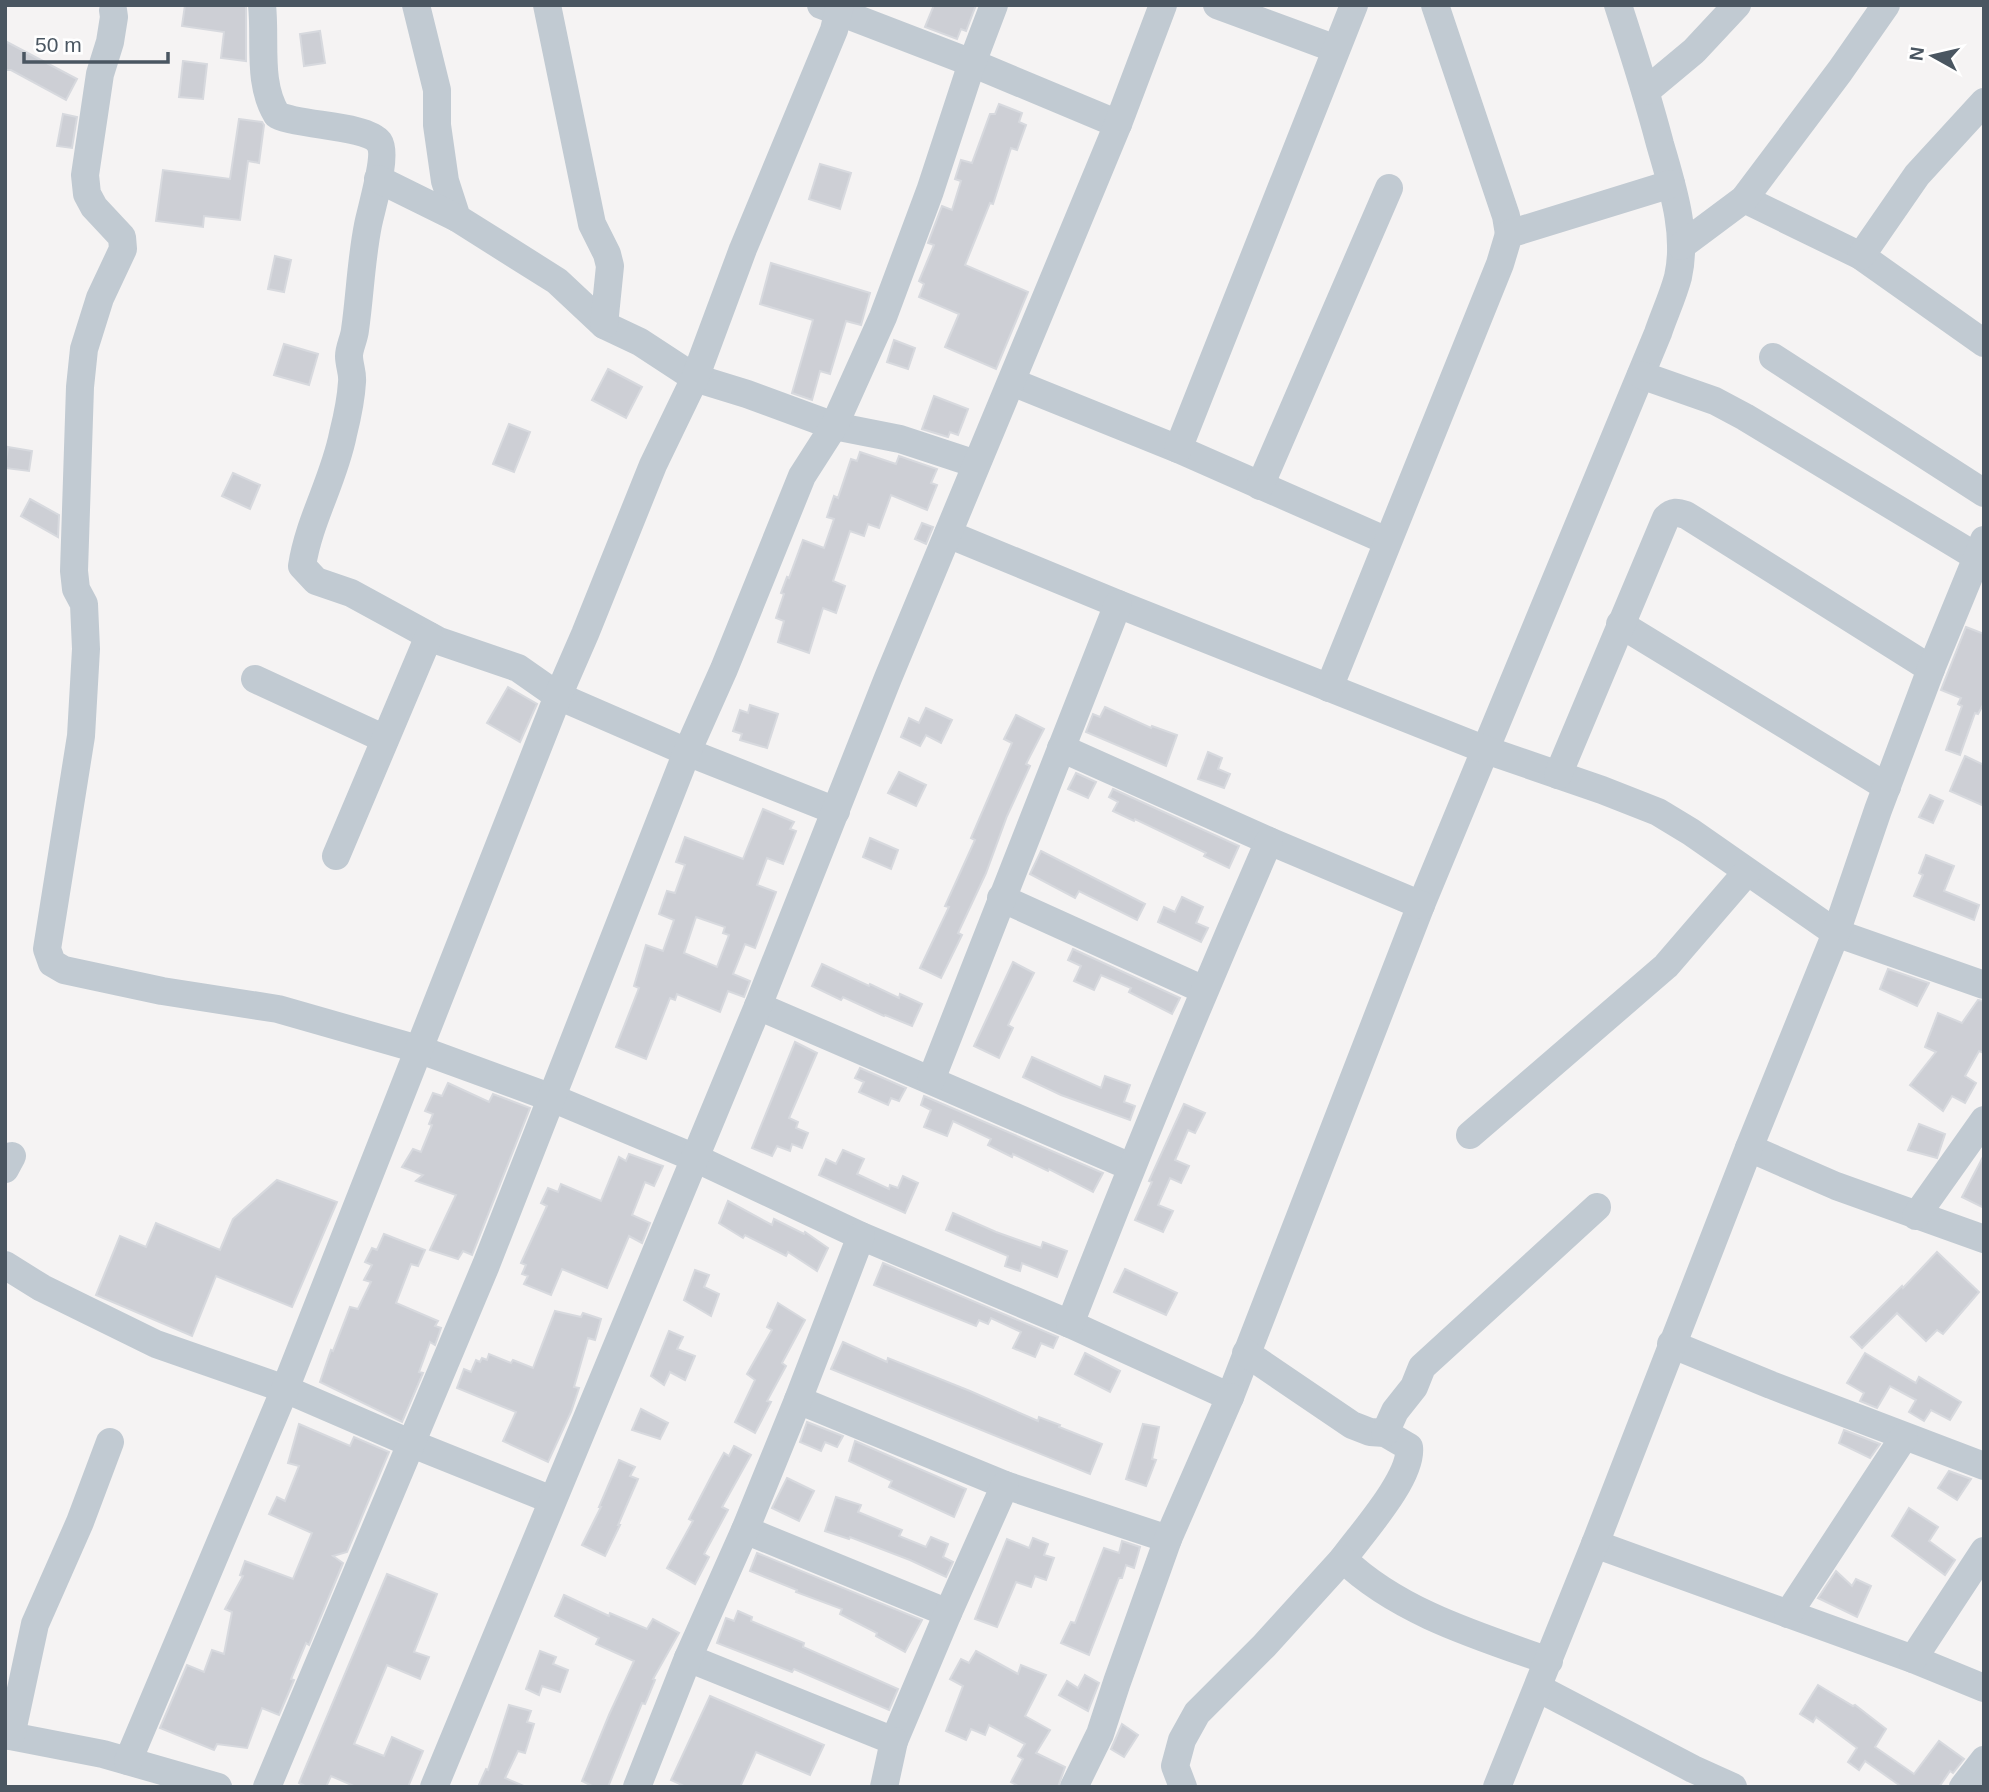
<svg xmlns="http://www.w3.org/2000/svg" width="1989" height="1792" viewBox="0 0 1989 1792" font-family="Arial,sans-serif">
<rect width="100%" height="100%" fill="#f5f3f3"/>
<g fill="#cdcfd5" stroke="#d7d9de" stroke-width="2" fill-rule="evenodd">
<polygon points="185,5 246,5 246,61 221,58 224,32 182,26"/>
<polygon points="934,5 976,5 966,31 961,29 957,39 925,27"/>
<polygon points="320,31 325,63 304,66 300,34"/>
<polygon points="5,41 77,79 66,100 11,70 5,70"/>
<polygon points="183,61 207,64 203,99 179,97"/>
<polygon points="999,104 1022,113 1019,122 1026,125 1017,150 1011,148 993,204 990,203 965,265 1028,292 996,369 945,347 959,314 919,297 924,284 919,281 934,245 928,243 942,206 952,210 961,181 955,179 961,160 972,163 990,114 995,114"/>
<polygon points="63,114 77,117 72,148 57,146"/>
<polygon points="239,119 262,122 264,125 259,163 248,161 240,220 204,216 203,227 156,221 163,170 230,179"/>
<polygon points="820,164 851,173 840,209 809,199"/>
<polygon points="275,256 291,260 284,292 268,289"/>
<polygon points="771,263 870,293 861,325 846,321 830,374 820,371 812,400 792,393 813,320 760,304"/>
<polygon points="894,340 915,348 908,369 887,362"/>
<polygon points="284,344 318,354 309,385 274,375"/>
<polygon points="608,369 642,387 626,418 592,400"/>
<polygon points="934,396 968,409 958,435 950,432 948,437 922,429"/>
<polygon points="509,424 530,432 514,472 493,464"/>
<polygon points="8,447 32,451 29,471 5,468"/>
<polygon points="860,452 896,464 899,456 937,469 931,483 937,485 927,510 891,495 879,528 868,524 864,536 850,531 833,581 845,586 836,613 823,608 809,653 778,642 784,621 776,618 784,594 781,593 787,577 789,578 803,540 824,548 834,519 827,517 834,496 838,498 851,459 857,461"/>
<polygon points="233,473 260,485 250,509 222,496"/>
<polygon points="30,499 59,515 58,537 21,516"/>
<polygon points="922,523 933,527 926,544 915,539"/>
<polygon points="1966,627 1984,634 1984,703 1978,714 1975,713 1960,755 1946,750 1962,706 1958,704 1961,698 1941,690"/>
<polygon points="508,687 537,704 520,742 487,723"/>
<polygon points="750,705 778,714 767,748 740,740 742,734 733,731 740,710 748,713"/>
<polygon points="1105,707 1151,728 1152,726 1177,735 1166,766 1086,732 1093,714 1100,717"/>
<polygon points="926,708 952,720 941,743 926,735 920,746 901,737 909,718 919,723"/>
<polygon points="1016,715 1044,729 1026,764 1030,766 1007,816 986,873 958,933 962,935 941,978 920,968 949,907 945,906 975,840 971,838 1012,743 1004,739"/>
<polygon points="1208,752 1222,758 1218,769 1230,774 1224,788 1198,779"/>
<polygon points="1965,756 1984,765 1984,806 1950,791"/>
<polygon points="899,772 926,785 916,806 888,793"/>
<polygon points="1076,773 1096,782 1088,798 1068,789"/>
<polygon points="1113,789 1239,846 1229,868 1204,856 1206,853 1135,819 1134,821 1113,811 1118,802 1109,797"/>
<polygon points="1930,795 1943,801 1933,823 1919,817"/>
<path d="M763 809 794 822 790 829 796 831 783 864 767 858 757 885 776 892 755 948 745 944 733 974 750 981 744 997 728 991 720 1012 677 994 675 1000 670 998 646 1059 616 1047 639 988 634 986 646 945 663 951 674 920 659 914 667 891 675 893 685 865 676 862 685 837 743 859ZM696 917 725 927 723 933 729 935 717 967 684 953Z"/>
<polygon points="870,838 898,850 891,869 863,857"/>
<polygon points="1041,851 1145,904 1137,920 1079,891 1075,898 1030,874"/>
<polygon points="1926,855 1954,866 1944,891 1979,905 1974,920 1914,896 1923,875 1919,873"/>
<polygon points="1182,897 1203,907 1196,923 1208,928 1201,942 1158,922 1164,907 1175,912"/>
<polygon points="1073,949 1180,998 1172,1014 1129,992 1131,988 1101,975 1094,990 1074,981 1081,966 1068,960"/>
<polygon points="1013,962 1034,973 1008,1025 1013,1028 999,1058 974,1046"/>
<polygon points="822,964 869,986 870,984 899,998 900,994 922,1004 912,1026 885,1015 884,1016 843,997 841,1000 812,986"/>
<polygon points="1888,969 1929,983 1917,1006 1880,989"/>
<polygon points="1978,1000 1984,1001 1984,1053 1979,1051 1965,1076 1976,1083 1965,1103 1952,1096 1943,1111 1910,1085 1936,1052 1925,1047 1938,1013 1962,1023"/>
<polygon points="795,1042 817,1053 789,1118 798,1122 796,1128 808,1133 802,1148 792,1144 790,1151 777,1146 772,1156 752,1148"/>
<polygon points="1032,1057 1101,1088 1105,1076 1130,1085 1124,1102 1135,1106 1130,1120 1061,1095 1023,1077"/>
<polygon points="860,1068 906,1088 899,1101 891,1098 888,1105 859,1092 864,1082 855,1078"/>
<polygon points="448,1083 489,1102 493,1094 530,1108 472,1255 463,1251 458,1259 430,1250 456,1195 416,1181 423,1175 402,1167 413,1149 421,1152 432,1125 429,1124 433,1114 425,1111 433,1093 442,1096"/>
<polygon points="924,1096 1103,1173 1093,1192 1049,1169 1048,1171 1013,1154 1012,1157 988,1145 991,1139 953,1121 947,1136 924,1127 931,1110 921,1105"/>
<polygon points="1184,1104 1205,1113 1195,1133 1188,1130 1175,1160 1189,1166 1181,1183 1170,1178 1158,1205 1173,1211 1163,1232 1135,1220 1152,1182 1149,1181"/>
<polygon points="1919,1124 1945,1134 1937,1158 1908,1150"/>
<polygon points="843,1150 864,1159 857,1174 889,1189 890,1185 898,1188 903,1176 918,1183 905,1213 819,1175 826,1159 836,1164"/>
<polygon points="629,1154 663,1166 654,1186 645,1182 632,1215 650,1223 642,1243 629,1236 607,1288 562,1269 551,1295 524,1284 528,1276 522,1274 526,1265 521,1263 547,1206 541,1203 548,1188 558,1192 561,1184 601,1201 619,1157 626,1161"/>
<polygon points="1984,1155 1984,1208 1962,1197"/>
<polygon points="277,1180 337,1202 292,1307 216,1276 192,1336 96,1295 120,1236 146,1247 156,1223 220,1250 233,1219"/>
<polygon points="728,1201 772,1225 774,1219 804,1234 805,1232 828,1248 817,1271 788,1252 786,1256 745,1235 743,1238 719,1223"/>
<polygon points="953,1213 996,1232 1041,1248 1043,1242 1067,1251 1057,1277 1022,1263 1020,1271 1005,1266 1008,1256 946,1230"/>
<polygon points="384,1234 425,1250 418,1266 411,1264 396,1303 438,1321 435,1326 441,1328 435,1345 430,1342 419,1372 423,1373 402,1422 320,1382 331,1350 333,1351 350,1307 358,1309 371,1282 364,1280 372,1265 365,1262 372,1248 377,1250"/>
<polygon points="1937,1252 1979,1292 1943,1334 1937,1330 1926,1341 1897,1313 1862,1348 1851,1337 1902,1286 1903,1288"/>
<polygon points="883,1263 1058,1337 1053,1348 1041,1343 1035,1357 1013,1348 1021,1332 991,1318 988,1324 979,1320 976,1326 874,1285"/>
<polygon points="1125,1269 1177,1293 1166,1315 1114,1292"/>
<polygon points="695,1270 709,1275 704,1287 719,1294 711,1316 684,1300"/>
<polygon points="778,1303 805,1320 782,1363 786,1366 767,1401 771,1402 755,1433 735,1422 755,1380 747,1374 772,1330 767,1327"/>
<polygon points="555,1311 581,1317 583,1313 601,1319 595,1340 588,1338 574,1387 579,1388 571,1412 548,1462 503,1441 516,1412 457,1388 464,1369 471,1372 476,1360 480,1362 482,1358 487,1360 489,1354 511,1363 513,1360 533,1368"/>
<polygon points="669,1331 683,1337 677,1349 695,1356 685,1380 670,1372 664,1385 651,1376"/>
<polygon points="843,1342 887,1362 888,1358 970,1391 1038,1421 1039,1417 1060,1425 1059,1427 1102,1444 1090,1474 831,1369"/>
<polygon points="1085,1353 1120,1371 1110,1392 1075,1374"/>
<polygon points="1865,1353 1916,1383 1919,1377 1961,1402 1950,1420 1931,1410 1924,1421 1909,1412 1916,1400 1890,1386 1877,1408 1860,1401 1864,1393 1847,1383"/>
<polygon points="641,1409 668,1423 660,1439 632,1430"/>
<polygon points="807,1422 843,1436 837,1447 825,1442 821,1451 800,1442"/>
<polygon points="299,1424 350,1446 354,1437 389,1452 347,1552 333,1556 343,1563 309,1645 306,1643 291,1679 294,1680 279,1715 262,1708 247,1748 217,1744 214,1750 160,1728 187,1665 204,1672 212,1650 224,1654 232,1612 225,1609 243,1576 240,1575 245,1561 293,1579 312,1533 269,1514 277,1497 285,1501 299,1466 288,1463"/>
<polygon points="1143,1424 1159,1427 1152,1459 1156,1460 1146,1486 1126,1479"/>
<polygon points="1844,1430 1880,1444 1870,1458 1839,1443"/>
<polygon points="855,1441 966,1489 954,1517 889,1487 892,1481 849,1461"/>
<polygon points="734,1446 751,1455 722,1507 728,1510 704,1554 709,1557 695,1584 667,1568 693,1521 689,1519 713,1473 724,1453 729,1456"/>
<polygon points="619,1460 635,1467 630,1476 638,1479 618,1525 620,1525 605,1556 582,1545 601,1507 599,1507"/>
<polygon points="1949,1471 1971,1479 1957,1500 1938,1488"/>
<polygon points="787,1478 814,1491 799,1521 772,1508"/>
<polygon points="836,1497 861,1505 858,1512 902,1530 899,1536 926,1547 931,1537 948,1544 943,1557 953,1562 946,1577 910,1560 850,1537 849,1539 825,1531"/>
<polygon points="1909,1508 1938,1527 1929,1541 1955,1560 1945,1575 1892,1536"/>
<polygon points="1033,1538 1048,1544 1044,1555 1054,1558 1046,1580 1035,1576 1031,1587 1016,1582 997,1627 975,1619 1007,1539 1029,1548"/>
<polygon points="1122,1541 1140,1547 1134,1568 1126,1565 1122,1578 1119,1578 1089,1655 1061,1643 1071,1622 1075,1623 1104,1548 1119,1553"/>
<polygon points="757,1553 922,1620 905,1652 876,1636 877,1633 840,1614 842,1609 796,1592 797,1590 750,1571"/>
<polygon points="1836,1571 1852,1586 1856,1579 1871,1586 1857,1617 1818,1598"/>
<polygon points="387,1574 437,1594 414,1652 429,1657 420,1679 387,1665 354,1744 384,1756 392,1737 423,1751 408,1787 356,1787 331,1776 326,1787 307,1787 299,1783"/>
<polygon points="564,1595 609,1616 610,1613 647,1629 653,1619 679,1633 653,1679 655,1680 645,1704 642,1703 608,1787 594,1787 582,1781 609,1715 634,1661 596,1644 599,1638 555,1616"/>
<polygon points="738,1611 752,1617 751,1621 804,1643 803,1647 898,1689 889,1710 794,1669 792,1672 717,1643 726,1618 734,1621"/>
<polygon points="540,1651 556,1657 553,1664 568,1670 560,1692 542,1686 539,1695 526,1689"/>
<polygon points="976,1651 1018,1674 1021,1665 1046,1675 1025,1716 1050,1730 1036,1753 1065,1767 1058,1787 1020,1787 1011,1782 1023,1759 1018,1756 1025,1744 989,1725 985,1735 971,1729 966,1740 946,1731 963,1686 950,1679 961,1659 969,1663"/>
<polygon points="1085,1675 1099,1683 1088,1711 1059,1695 1067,1681 1078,1688"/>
<polygon points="1818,1685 1853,1706 1855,1705 1886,1729 1875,1747 1914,1774 1939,1741 1964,1759 1953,1773 1950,1771 1939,1787 1902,1787 1865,1761 1859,1770 1848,1762 1857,1748 1816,1717 1813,1722 1800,1714"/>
<polygon points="710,1696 824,1745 810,1775 756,1752 740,1787 686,1787 671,1780"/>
<polygon points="509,1705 531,1711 527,1722 534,1724 525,1753 518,1751 505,1778 526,1787 478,1787 486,1769 488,1770"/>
<polygon points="1122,1724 1138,1735 1124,1757 1111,1749"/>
</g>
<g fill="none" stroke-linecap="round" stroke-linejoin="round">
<g stroke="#c1cad2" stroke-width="28">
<path d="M262 5C266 41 257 83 277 115 299 126 366 125 379 142 388 155 371 209 368 225 361 260 360 295 355 330 354 339 349 348 349 356 349 365 353 373 352 382 351 400 347 418 343 434 334 480 309 520 302 566L316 581 351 593 439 641 518 668 558 696 687 752 836 811"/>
<polyline points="416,5 437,90 437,125 445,181 457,218 557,281 604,325 640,342 695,378 747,394 834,426 900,439 976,464"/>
<polyline points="547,5 592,224 607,254 610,266 604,325"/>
<polyline points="821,5 972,63 1118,124"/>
<polyline points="1217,5 1336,49"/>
<polyline points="1435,5 1506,216 1509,234"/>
<path d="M113 10 114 17 110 42 100 74 85 175 87 194 94 207 122 237 123 249 100 298 84 349 80 387 74 571 76 589 84 604 86 649 81 736 47 949 52 963 64 970 162 991 278 1009 418 1049 552 1098 695 1158 861 1236 1070 1324 1230 1397 1421 905 1658 333C1664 315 1673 296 1678 277 1688 233 1672 186 1660 144 1648 98 1633 51 1618 5"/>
<polyline points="1646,91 1694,51 1737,5"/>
<polyline points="378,179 457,218"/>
<polyline points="1744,199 1861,256 1984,343"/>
<polyline points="1681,246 1744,199 1840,71 1886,5"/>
<polyline points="1861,256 1917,175 1984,102"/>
<polyline points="1773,357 1984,493"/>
<polyline points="1641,375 1715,401 1745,417 1977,557"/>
<polyline points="1012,382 1178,449 1387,541"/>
<polyline points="1178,449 1354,5"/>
<polyline points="1260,486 1389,188"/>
<polyline points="948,534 1118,604 1486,750 1602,790 1658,812 1691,832 1836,933 1984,985"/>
<polyline points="1620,624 1887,787"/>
<polyline points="255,679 385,739"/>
<polyline points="1329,688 1500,264 1509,234 1671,184"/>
<polyline points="1061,748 1269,841 1421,905"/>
<path d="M1558 775 1666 518C1673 511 1677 512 1686 515L1931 669"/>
<polyline points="336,856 429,636"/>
<polyline points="1001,898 1204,990"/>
<polyline points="758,1006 1131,1167"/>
<polyline points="931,1080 1118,604"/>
<polyline points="1470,1135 1666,966 1747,872"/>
<polyline points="1749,1148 1836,1186 1984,1239"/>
<polyline points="5,1169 12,1156"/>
<polyline points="1916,1216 1984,1120"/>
<polyline points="5,1265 42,1288 156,1344 285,1389 410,1443 552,1500"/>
<path d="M1070 1324C1133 1162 1199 1001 1269 841"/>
<polyline points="1671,1344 1771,1385 1984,1466"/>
<path d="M1246 1353 1352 1425 1370 1432 1385 1433 1409 1447C1413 1477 1361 1534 1343 1559"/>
<polyline points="798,1400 1005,1485 1168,1539"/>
<polyline points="1385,1433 1395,1411 1414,1387 1422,1367 1597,1207"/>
<polyline points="745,1530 948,1613"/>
<polyline points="1595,1544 1913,1659 1984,1688"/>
<polyline points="1788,1614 1904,1437"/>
<polyline points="688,1658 894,1741 948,1613 1005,1485"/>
<polyline points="1913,1659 1984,1551"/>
<polyline points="1538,1688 1693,1769 1733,1787"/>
<polyline points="5,1735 103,1754 218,1787"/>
<polyline points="11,1736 35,1624 80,1522 110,1442"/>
<polyline points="128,1761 285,1389 558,696 585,634 653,465 695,378 743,249 834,30 840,5"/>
<polyline points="267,1787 486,1265 687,752 724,669 802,476 834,426 883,317 930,191 972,63 994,5"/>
<polyline points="434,1787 758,1006 888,678 1118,124 1163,5"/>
<polyline points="637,1787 688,1658 745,1530 798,1400 861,1236"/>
<polyline points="884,1787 894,1741"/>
<polyline points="1074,1787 1100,1734 1117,1682 1168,1539 1230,1397"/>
<path d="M1183 1787 1175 1766 1182 1740 1197 1713 1264 1646 1343 1559C1398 1612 1478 1636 1549 1661"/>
<polyline points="1497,1787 1595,1544 1749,1148 1836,933 1878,810 1931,669 1984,540"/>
<polyline points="1963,1787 1984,1760"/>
</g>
</g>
<rect width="1989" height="1792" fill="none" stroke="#4a5661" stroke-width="14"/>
<g transform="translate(1933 56) rotate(278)" stroke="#ffffff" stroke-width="5" paint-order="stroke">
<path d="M0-5L12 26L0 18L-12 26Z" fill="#4a5661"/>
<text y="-10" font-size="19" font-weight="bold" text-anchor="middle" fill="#4a5661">N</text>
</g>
<path d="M24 52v10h144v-10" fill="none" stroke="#4a5661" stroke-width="3.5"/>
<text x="35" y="52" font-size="21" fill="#4a5661" stroke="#ffffff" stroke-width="5" paint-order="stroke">50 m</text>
</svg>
